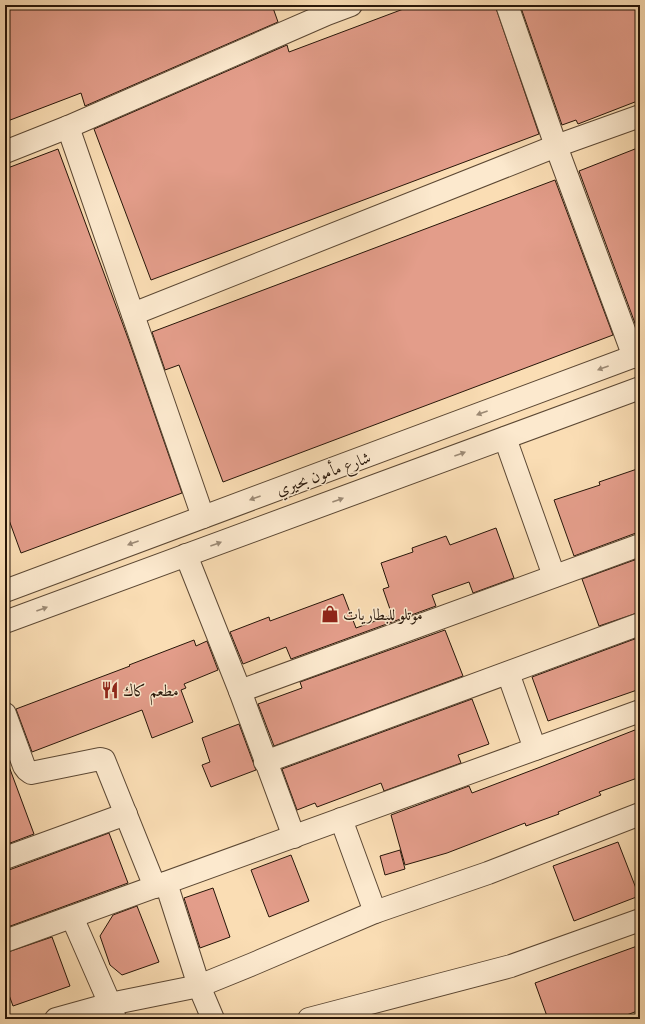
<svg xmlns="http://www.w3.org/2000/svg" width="645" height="1024" viewBox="0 0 645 1024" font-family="'Gentium Book Plus',Amiri,serif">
<rect width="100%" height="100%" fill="#faddb4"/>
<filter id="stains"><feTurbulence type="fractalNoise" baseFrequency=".005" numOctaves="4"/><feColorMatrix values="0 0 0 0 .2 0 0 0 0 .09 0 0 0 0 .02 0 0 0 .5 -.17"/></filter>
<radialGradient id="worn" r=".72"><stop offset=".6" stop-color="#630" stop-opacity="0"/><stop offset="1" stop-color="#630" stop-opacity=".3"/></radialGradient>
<g fill="#e39d8a" stroke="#271609">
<polygon points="5,5 272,5 278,22 85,106 81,93 5,122"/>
<polygon points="414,5 495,5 539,134 151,280 94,129 287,45 289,52"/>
<polygon points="520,5 640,5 640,100 578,124 576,120 562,125"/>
<polygon points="640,147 640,325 636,326 579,171"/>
<polygon points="58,149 129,341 182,493 21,553 5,509 5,169"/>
<polygon points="555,180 613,335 223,482 179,365 165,370 152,332"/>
<polygon points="640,468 640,533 636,533 574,556 554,500 600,485 599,482"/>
<polygon points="496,528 514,578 473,593 469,582 432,595 436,606 291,659 286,647 243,664 230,632 269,617 270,621 343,594 356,628 392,615 383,589 389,587 381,563 413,552 412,548 446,536 450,545"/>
<polygon points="640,558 640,612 599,626 582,579"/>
<polygon points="445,630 463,676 274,746 258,704 302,688 300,682"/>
<polygon points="640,637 640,689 548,721 532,677"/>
<polygon points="194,640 196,646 207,641 218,670 184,684 186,688 181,690 193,722 152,738 142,710 32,752 16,709 130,666 129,665"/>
<polygon points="472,699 489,744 458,755 461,763 384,791 381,783 317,807 315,803 297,810 282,769"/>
<polygon points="239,724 256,770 211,787 202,765 210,762 202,738"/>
<polygon points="640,728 640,777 599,792 601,795 558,812 559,814 526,826 525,823 447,853 405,865 391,815 469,786 472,793 543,766"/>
<polygon points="5,750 9,761 7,761 34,834 5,845"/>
<polygon points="109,833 128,883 5,928 5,870 9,870"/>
<polygon points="618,842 639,896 574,921 553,866"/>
<polygon points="400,850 405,869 385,875 380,856"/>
<polygon points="291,855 309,901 269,917 251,870"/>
<polygon points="213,888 230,937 200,948 184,898"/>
<polygon points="137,906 159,962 122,975 110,965 100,936 113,915"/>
<polygon points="52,937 70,986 13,1006 5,984 5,953"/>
<polygon points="640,945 640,1010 616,1019 548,1019 535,983"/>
</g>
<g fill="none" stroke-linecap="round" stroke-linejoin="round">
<g stroke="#5c4834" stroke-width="24">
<g id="minor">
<polyline points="507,5 556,146 634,357"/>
<polyline points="68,127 203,517"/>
<polyline points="5,152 68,127 327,14 351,5"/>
<polyline points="133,314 556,146 640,116"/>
<polyline points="505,438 554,576"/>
<polyline points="186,555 240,691 294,837"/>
<polyline points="5,591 640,354"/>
<polyline points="5,622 640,388"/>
<polyline points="508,673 535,749"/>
<polyline points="240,691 640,545"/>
<polyline points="5,714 24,766 27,770 31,773 100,759 104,760 155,887"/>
<polyline points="265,762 640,624"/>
<polyline points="341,819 375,912"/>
<polyline points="5,858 126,814"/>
<polyline points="166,883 199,986 213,1019"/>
<polyline points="72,917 110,1004 115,1019"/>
<polyline points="5,941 640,711"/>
<polyline points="56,1019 110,1004 199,986 253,964 375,912 488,873 640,814"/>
<polyline points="309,1019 511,966 640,920"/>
</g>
</g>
<use href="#minor" stroke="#fce9ce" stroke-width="22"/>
</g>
<defs><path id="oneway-solid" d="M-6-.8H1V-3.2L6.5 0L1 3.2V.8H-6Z"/></defs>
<g fill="#9c8a75">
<use href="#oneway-solid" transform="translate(603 368) rotate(160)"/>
<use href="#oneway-solid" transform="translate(482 413) rotate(160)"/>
<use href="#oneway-solid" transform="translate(460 454) rotate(-20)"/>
<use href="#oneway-solid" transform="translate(255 498) rotate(160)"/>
<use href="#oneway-solid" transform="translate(338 500) rotate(-20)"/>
<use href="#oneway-solid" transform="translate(133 543) rotate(160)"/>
<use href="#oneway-solid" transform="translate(216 544) rotate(-20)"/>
<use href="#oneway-solid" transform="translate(42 609) rotate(-20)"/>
</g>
<defs>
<g id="shop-bare" transform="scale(1.38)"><path d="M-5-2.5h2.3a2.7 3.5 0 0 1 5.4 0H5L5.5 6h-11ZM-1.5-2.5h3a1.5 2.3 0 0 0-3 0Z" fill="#8f2418" stroke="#fce9ce" stroke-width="2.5" paint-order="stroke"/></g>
<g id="restaurant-bare" transform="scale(1.38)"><path d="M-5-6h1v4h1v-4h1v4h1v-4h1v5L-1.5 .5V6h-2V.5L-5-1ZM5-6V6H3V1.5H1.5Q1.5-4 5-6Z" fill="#8f2418" stroke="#fce9ce" stroke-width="2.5" paint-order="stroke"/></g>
</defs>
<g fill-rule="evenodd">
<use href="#shop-bare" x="330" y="614"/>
<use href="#restaurant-bare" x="110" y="690"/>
</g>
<g text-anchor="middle" stroke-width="3" stroke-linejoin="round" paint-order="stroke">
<g font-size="16" fill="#271609" stroke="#fce9ce">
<text transform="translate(323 473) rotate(-20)" y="6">شارع مأمون بحيري</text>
</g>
<g font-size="16" fill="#271609" stroke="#fce9ce" text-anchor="start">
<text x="343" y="620">موتلو للبطاريات</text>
<text x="123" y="696">مطعم كاك</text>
</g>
</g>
<rect width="645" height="1024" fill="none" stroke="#faddb4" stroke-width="20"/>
<rect x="6" y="6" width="633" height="1012" fill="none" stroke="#271609" stroke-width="2"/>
<rect x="10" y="10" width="625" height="1004" fill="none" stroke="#271609"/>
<rect width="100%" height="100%" filter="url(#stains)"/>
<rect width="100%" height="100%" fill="url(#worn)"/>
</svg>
